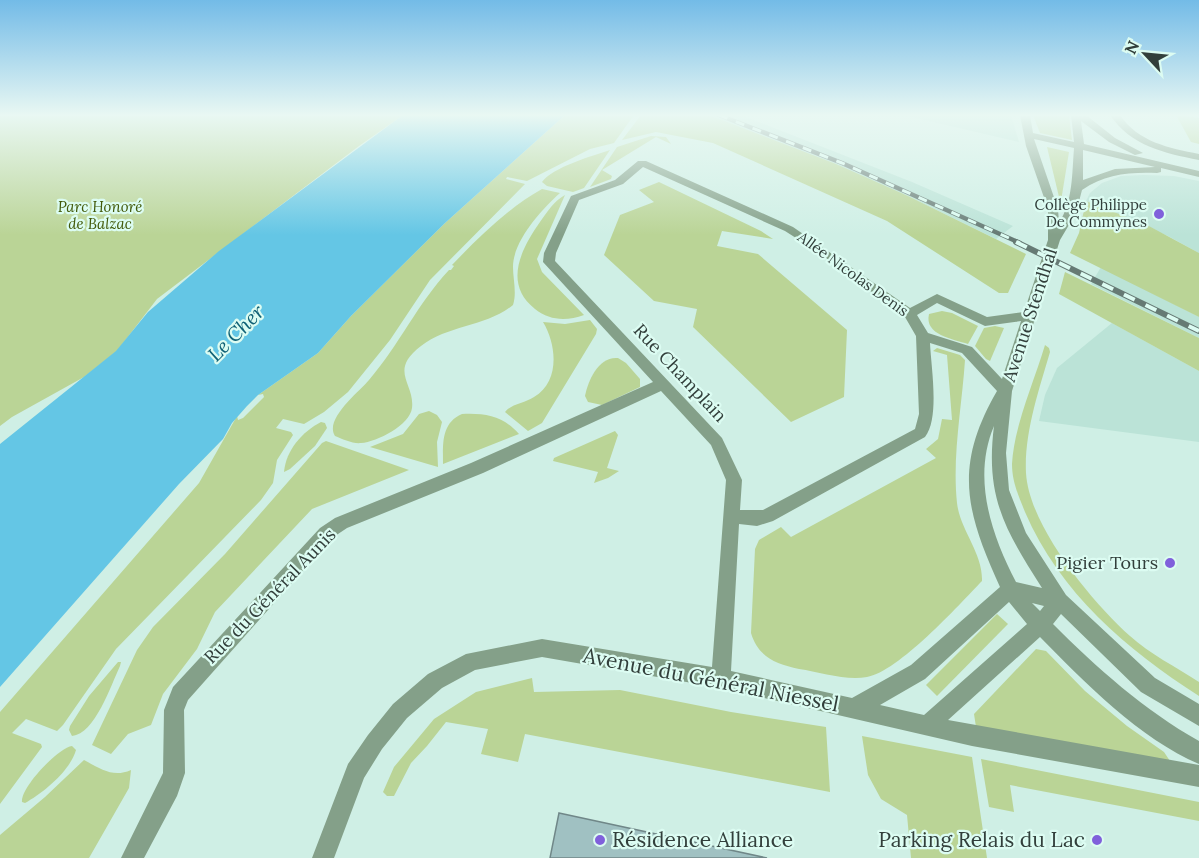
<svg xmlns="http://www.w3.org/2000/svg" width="1199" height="858" viewBox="0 0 1199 858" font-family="Lora,serif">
<rect width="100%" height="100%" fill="#cfefe5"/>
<g fill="#bbe3d7">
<polygon points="709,115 741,115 912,182 1013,226 996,239 908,196"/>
<polygon points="903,115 1011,115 1019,142"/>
<polygon points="1144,175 1174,176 1199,181 1199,253 1168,236 1086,201 1090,193 1102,183 1121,176"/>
<polygon points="1101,267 1199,317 1199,338 1091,284"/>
<polygon points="1112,323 1199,371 1199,442 1039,421 1045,395 1057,368"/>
</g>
<g fill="#bad496">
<polygon points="0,115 403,115 359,146 157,299 117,351 84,377 12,417 0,426"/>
<polygon points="565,115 634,115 614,143 590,149 527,181 507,177 506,179 525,184 430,280 390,340 348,392 324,412 304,424 283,419 276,428 291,432 293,435 277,460 273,483 261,500 116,649 63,725 57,731 26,719 12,733 41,744 42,747 0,804 0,712 199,483 237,416 238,420 243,418 264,397 263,394 258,395 318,353 351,316 445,223"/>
<polygon points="641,115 709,115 836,164 908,196 1026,254 1008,293 999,293 887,221 713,143 656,132 622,140"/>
<polygon points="1033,115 1069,115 1072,140 1040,133"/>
<polygon points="1176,115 1199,118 1199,144 1191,142"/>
<polygon points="651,136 666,137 671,144 656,137 602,170 612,176 611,179 590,187 617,147"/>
<polygon points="1047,147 1069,152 1061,201 1060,201"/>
<path d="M610 150 584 188 573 192 547 186 542 182C553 167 592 156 610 150Z"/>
<polygon points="659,182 761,231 773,239 722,231 717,246 758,254 847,330 844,397 791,422 693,327 697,309 654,301 604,255 620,215 654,202 639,190"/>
<path d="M542 189 560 193C541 210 513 241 513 267 513 279 517 293 513 305 486 327 448 325 421 346 388 371 415 383 412 408 410 425 377 442 361 443 353 444 342 439 335 436 324 419 359 392 369 380 399 345 418 303 449 270H451L454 266 452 265C479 237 508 208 542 189Z"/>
<path d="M565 195 537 259 542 272 584 315C567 321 550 321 535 309 503 284 521 249 540 222 547 212 554 201 565 195Z"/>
<polygon points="1086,201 1147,225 1199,253 1199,317 1070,253 1079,233"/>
<polygon points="1065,272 1199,338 1199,371 1059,294"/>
<path d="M942 311 952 313 978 326 968 344C953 339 924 335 929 314Z"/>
<path d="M590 320 597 329 596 334 542 423 528 431 505 412C511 404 525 403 534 397 560 382 557 345 543 322L565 324Z"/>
<polygon points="995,326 1004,328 990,361 986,359 975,346 984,328"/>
<path d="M1045 345 1049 348 1050 352C1039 390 1024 433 1026 473 1029 526 1092 602 1130 636 1150 654 1176 667 1199 682V696C1126 649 1060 593 1025 512 1019 497 1012 482 1012 464 1014 426 1034 382 1045 345Z"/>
<path d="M937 348 960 355 965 360C962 406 952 456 957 503 960 530 983 553 982 581 959 605 898 672 867 677 846 681 820 672 799 669 776 664 758 657 751 633L755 549 759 540 781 527 791 537 936 458 926 449 938 439 942 419 952 420 947 355 933 351Z"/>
<path d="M618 358 626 363 640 379V387L602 405 588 402 585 396C588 380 599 356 618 358Z"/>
<polygon points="429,411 437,415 442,422 437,442 438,467 370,447 403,434 419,414"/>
<path d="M462 414C486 413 503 416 519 434L443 464C443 444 441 423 462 414Z"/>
<path d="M321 422 325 423 327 428 315 446 290 469 284 472C286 450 302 432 321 422Z"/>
<polygon points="615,431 618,435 607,468 619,471 608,478 594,483 598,472 553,461 554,458"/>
<polygon points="326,441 409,470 312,509 215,612 197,649 163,694 151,725 128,734 111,754 92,745 137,650 153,627 225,554 322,443"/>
<polygon points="997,614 1008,624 937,696 926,685"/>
<polygon points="1036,649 1046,651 1085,691 1127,726 1164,752 1172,764 976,727 974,714"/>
<path d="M118 662H121L120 666C111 685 95 734 72 736L69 730 70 726 89 696Z"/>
<polygon points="532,678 534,692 620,690 731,712 826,727 830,792 525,734 518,762 481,754 488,729 446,722 427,746 411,763 394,796 387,796 383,792 394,767 434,719 476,692"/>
<polygon points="862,736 972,757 987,858 911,858 907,815 881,799 868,775"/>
<path d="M72 746 76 750C70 771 43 793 25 803L22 802C20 788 58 748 72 746Z"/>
<polygon points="981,759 1199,802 1199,821 1010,785 1014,812 989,807"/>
<path d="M84 760C101 769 113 778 131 770L129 788 89 858H0V835L45 797Z"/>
</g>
<polygon fill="#64c6e5" points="403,115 565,115 445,223 351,316 318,353 258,395 247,406 232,423 223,439 179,484 0,687 0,444 116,351 148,312 219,251"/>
<polygon fill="#a0c1c2" stroke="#708788" stroke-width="1.5" points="559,813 767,858 550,858"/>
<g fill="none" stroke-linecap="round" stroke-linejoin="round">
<g fill="#84a089" fill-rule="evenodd">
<path d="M1020 115H1030L1033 133 1074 142 1071 115H1086L1115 138 1143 153 1135 155 1109 142 1081 121 1084 144 1199 171V177L1161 168V172L1157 173C1129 172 1105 174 1082 190L1076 213 1060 240 1012 391 1006 453 1009 490 1026 533 1066 595 1155 678 1199 704V726L1141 692 1061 614 1053 624C1097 668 1144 710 1199 741V764C1140 739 1084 682 1040 637L948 720 1199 765V787L972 746 721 688 542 657 475 670 442 688 407 718 382 749 364 778 334 858H312L348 764 368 735 393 704 428 674 466 654 542 639 712 667 726 480 711 445 661 391 483 473 347 528 332 538 188 700 184 710 185 773 177 796 144 858H121L163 773 164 710 173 687 320 528 335 518 471 463 653 382 543 262 544 253 571 196 615 180 638 161H646L793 227 910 308 937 294 987 317 1024 312 1048 240V209L1026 146ZM1034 139 1074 148C1072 174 1073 201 1059 223L1058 209ZM1083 150 1155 167 1115 169 1083 180ZM643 167 785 231 818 252 905 317 916 336 919 414 915 429 763 510H740L742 480 722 438 555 261 556 253 579 200 623 184ZM937 303 985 326 1021 321 1002 379 972 347 928 333 917 315ZM930 343 962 353 997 391C953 467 966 512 1000 587L911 665 852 698 731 671 739 524 757 526 773 521 925 437C940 418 931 367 930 343ZM994 426C985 497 1005 530 1042 588L1016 582C991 534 972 478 994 426ZM1009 602 1027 624 924 715 880 705 925 679ZM1032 603 1044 606 1040 611Z"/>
<path d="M1110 115H1120C1138 142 1169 148 1199 154V160C1164 153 1131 146 1110 115Z"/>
</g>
<g stroke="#667a74" stroke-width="4.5">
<polyline id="rail-far1" points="719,115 842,163 1020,243"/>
</g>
<g stroke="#667a74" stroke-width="6">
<polyline id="rail" points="1016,242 1199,331"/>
</g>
<use href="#rail-far1" stroke="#dcfcf2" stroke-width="3" stroke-dasharray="9" stroke-linecap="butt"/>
<use href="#rail" stroke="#dcfcf2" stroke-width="4" stroke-dasharray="12" stroke-linecap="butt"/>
</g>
<linearGradient id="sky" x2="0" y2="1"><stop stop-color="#73bbe7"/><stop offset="0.49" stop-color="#e9f8f3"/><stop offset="1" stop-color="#e9f8f3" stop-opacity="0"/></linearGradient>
<rect width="1199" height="235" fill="url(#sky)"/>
<g fill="#8060db" stroke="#dcfcf2" stroke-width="2">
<circle cx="1159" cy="214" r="6"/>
<circle cx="1170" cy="563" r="6"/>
<circle cx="600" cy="840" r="6"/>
<circle cx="1097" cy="840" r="6"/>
</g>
<g text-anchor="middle" stroke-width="4.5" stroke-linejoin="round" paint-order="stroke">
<g font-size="15" fill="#323f3b" stroke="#dcfcf2" text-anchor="end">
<text x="1147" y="210">Collège Philippe<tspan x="1147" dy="17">De Commynes</tspan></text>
</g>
<g font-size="15" font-style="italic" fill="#415908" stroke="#dcfcf2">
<text x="100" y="212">Parc Honoré<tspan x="100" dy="17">de Balzac</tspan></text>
</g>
<g font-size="15" fill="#323f3b" stroke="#dcfcf2">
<text transform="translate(853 274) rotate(36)" y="5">Allée Nicolas Denis</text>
</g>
<g font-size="18" fill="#323f3b" stroke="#dcfcf2">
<text transform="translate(1030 315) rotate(-72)" y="6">Avenue Stendhal</text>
<text transform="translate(680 373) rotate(47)" y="6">Rue Champlain</text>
<text transform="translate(270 596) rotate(-46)" y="6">Rue du Général Aunis</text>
</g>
<g font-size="18" fill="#323f3b" stroke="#dcfcf2" text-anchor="end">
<text x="1158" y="569">Pigier Tours</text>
</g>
<g font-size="20" font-style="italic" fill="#106176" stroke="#dcfcf2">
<text transform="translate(236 333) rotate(-45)" y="7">Le Cher</text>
</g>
<g font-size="21" fill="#323f3b" stroke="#dcfcf2">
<text transform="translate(711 680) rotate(11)" y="7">Avenue du Général Niessel</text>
</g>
<g font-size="21" fill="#323f3b" stroke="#dcfcf2" text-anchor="start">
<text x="612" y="847">Résidence Alliance</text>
<text x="1085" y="847" text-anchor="end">Parking Relais du Lac</text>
</g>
</g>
<g transform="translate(1145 54) rotate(296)" stroke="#dcfcf2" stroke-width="4.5" paint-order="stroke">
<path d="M0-4.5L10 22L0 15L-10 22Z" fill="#323f3b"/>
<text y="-9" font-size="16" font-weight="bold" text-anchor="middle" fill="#323f3b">N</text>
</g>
</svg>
